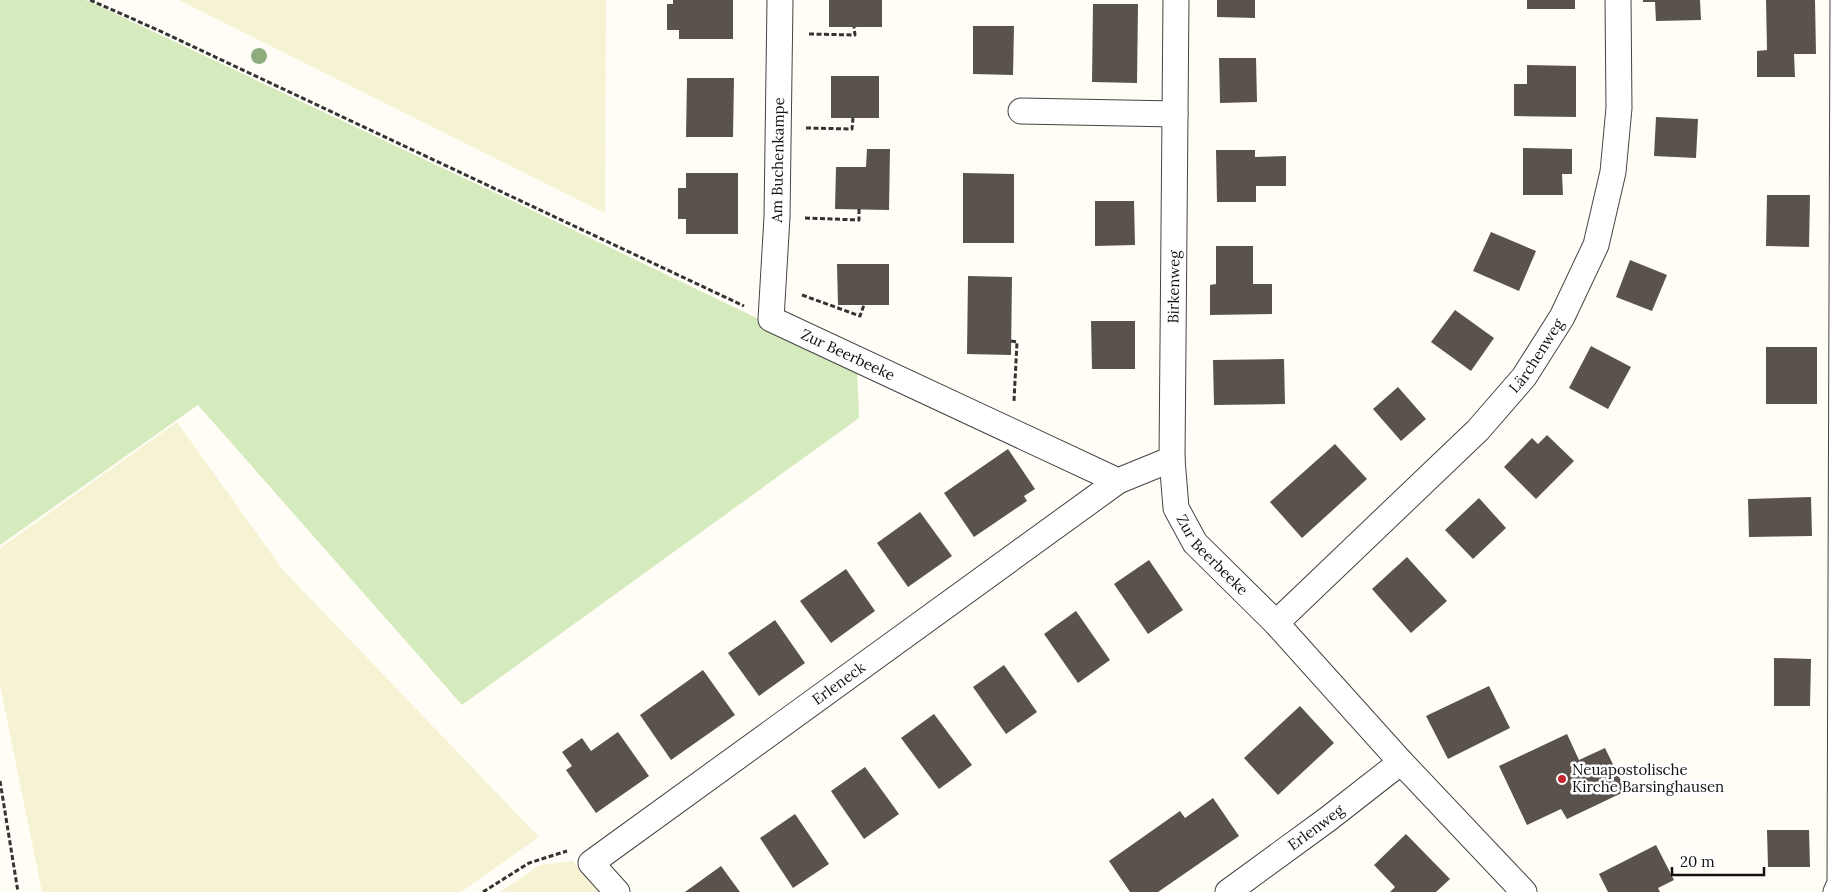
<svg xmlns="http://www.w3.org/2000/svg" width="1847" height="892" viewBox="0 0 1847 892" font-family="Lora,serif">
<rect width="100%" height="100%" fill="#fffdf5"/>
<g fill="#f6f3d4">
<polygon points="179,0 606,0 605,213"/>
<polygon points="177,422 283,570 539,837 461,892 42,892 0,685 0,548"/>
<polygon points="573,861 600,892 500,892 540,865"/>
</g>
<polygon fill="#d5ebbd" points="0,0 86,0 517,203 857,366 859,418 462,705 198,405 0,545"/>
<g fill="#5a524d">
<polygon points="673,0 733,0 733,39 679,39 679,30 667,30 667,4 673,4"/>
<rect x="829" y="0" width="53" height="27"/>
<polygon points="1217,0 1255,0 1255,18 1217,17"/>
<rect x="1527" y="0" width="48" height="9"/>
<polygon points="1643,0 1700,0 1701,20 1656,21 1655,2 1643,2"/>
<polygon points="1766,0 1815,0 1816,54 1794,54 1795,77 1757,77 1757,51 1767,50"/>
<polygon points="1093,4 1138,4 1137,83 1092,82"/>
<polygon points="973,26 1014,26 1013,75 973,74"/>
<polygon points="1219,58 1256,58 1257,102 1220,103"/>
<polygon points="1527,65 1576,66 1576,117 1514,116 1514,84 1527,84"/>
<rect x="831" y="76" width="48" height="42"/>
<polygon points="687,78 734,78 733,137 686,137"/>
<polygon points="1656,117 1698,119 1696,158 1654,156"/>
<polygon points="1523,148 1572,149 1572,174 1562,174 1563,195 1523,195"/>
<polygon points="867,149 890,149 889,210 835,209 836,167 866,167"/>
<polygon points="1216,150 1255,150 1255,157 1286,156 1286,186 1256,186 1256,202 1217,202"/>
<polygon points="686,173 738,173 738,234 686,234 686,219 678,219 678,188 686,188"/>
<polygon points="963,173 1014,174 1014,243 963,243"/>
<polygon points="1767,195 1810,195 1809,247 1766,246"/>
<polygon points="1095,201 1134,201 1135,245 1095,246"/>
<polygon points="1491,232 1536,251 1519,291 1473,271"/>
<polygon points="1216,246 1253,246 1253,284 1272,284 1272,314 1210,315 1210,285 1216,284"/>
<polygon points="1630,260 1667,275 1652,311 1616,297"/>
<polygon points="837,264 889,264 889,305 838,305"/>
<polygon points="968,276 1012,277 1011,355 967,354"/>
<polygon points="1455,310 1494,338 1471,371 1431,342"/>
<polygon points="1091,321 1135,321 1135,369 1092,369"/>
<polygon points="1591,346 1631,367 1608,409 1569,388"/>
<rect x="1766" y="347" width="51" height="57"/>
<polygon points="1284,359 1285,404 1214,405 1213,360"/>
<polygon points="1398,387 1426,419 1401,441 1373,409"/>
<polygon points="1547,435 1574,461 1536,499 1504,467 1532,438 1538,444"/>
<polygon points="1335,444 1367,479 1302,538 1270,502"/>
<polygon points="1008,449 1035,489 1024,496 1027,501 974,537 944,493"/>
<polygon points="1811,497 1812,536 1749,537 1748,499"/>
<polygon points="1479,498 1506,528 1473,559 1445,530"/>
<polygon points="920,512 952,556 908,587 877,543"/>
<polygon points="1407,557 1447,601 1411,633 1372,589"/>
<polygon points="1149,560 1183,610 1148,634 1114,584"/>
<polygon points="846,569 875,611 831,643 800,601"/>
<polygon points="1076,611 1110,660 1078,683 1044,634"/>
<polygon points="775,620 805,663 759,696 728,653"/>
<polygon points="1774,658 1811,659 1810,706 1774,706"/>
<polygon points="1004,665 1037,712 1006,734 973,687"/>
<polygon points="703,670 735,715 671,760 640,715"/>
<polygon points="1489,686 1510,728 1448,759 1426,716"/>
<polygon points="1300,706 1334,743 1278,795 1244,758"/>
<polygon points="934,714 972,765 939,789 901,738"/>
<polygon points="618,732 649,776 596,813 566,770 572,766 562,752 582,738 591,751"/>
<polygon points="1567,734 1579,760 1605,748 1626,791 1567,819 1561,809 1527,825 1499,766"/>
<polygon points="865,767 899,814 864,839 831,791"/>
<polygon points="1213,798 1239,836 1158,892 1130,892 1109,861 1180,811 1185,818"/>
<polygon points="795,814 829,864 793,888 760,838"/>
<polygon points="1767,830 1809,830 1810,867 1768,867"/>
<polygon points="1406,834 1450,879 1436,892 1390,892 1395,887 1374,865"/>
<polygon points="1656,845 1674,880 1658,888 1660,892 1608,892 1599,874"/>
<polygon points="721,866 740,892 685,892"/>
</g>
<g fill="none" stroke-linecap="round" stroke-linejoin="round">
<g stroke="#444" stroke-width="27">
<g id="minor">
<path id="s1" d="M780 0 777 217 771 319 1118 481 1172 459"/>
<path id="s2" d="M1176 0 1172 459 1176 508 1195 543 1276 623 1401 762 1524 892"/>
<polyline points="1021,111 1175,114"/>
<path id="s3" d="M1276 623 1478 430 1524 377 1562 317 1596 245 1613 172 1619 108 1618 0"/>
<path id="s4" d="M617 892 591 863 1118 481"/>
<path id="s5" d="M1228 892 1328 819 1401 762"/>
<polyline points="1836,892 1840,883 1843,0"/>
</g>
</g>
<g stroke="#333" stroke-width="3" stroke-dasharray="5 2.5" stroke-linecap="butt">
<polyline points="90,0 160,31 744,306"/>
<polyline points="809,34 855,35 854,27"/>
<polyline points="806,128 852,129 853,118"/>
<polyline points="805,218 859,220 859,209"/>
<polyline points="802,295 860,316 864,305"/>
<polyline points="1011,341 1017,342 1014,401"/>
<polyline points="0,781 18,892"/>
<polyline points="483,892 529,863 567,851"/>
</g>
<use href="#minor" stroke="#fff" stroke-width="25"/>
</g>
<circle fill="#8dad7f" cx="259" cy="56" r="8"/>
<circle fill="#c4262e" stroke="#fff" stroke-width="2" cx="1562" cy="779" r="5"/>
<g text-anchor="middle" stroke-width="5" stroke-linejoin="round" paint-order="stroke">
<g font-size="15" fill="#111" stroke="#fff">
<text transform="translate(778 160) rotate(-89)" y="5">Am Buchenkampe</text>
<text transform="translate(1174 287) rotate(-89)" y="5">Birkenweg</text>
<text dy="5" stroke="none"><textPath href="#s1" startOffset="404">Zur Beerbeeke</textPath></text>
<text dy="5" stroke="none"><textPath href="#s3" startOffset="374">Lärchenweg</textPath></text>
<text dy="5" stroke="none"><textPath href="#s2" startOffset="568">Zur Beerbeeke</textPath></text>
<text dy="5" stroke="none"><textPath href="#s4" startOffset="345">Erleneck</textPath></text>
<text dy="5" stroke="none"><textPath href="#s5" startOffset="109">Erlenweg</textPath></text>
</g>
<g font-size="15" fill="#111" stroke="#fff" text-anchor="start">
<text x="1572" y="775">Neuapostolische<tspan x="1572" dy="17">Kirche Barsinghausen</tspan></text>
</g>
</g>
<path d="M1672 867v8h92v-8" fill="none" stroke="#111111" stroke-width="2.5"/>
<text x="1680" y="867" font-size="15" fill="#111111" stroke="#ffffff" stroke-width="4" paint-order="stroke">20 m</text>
</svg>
